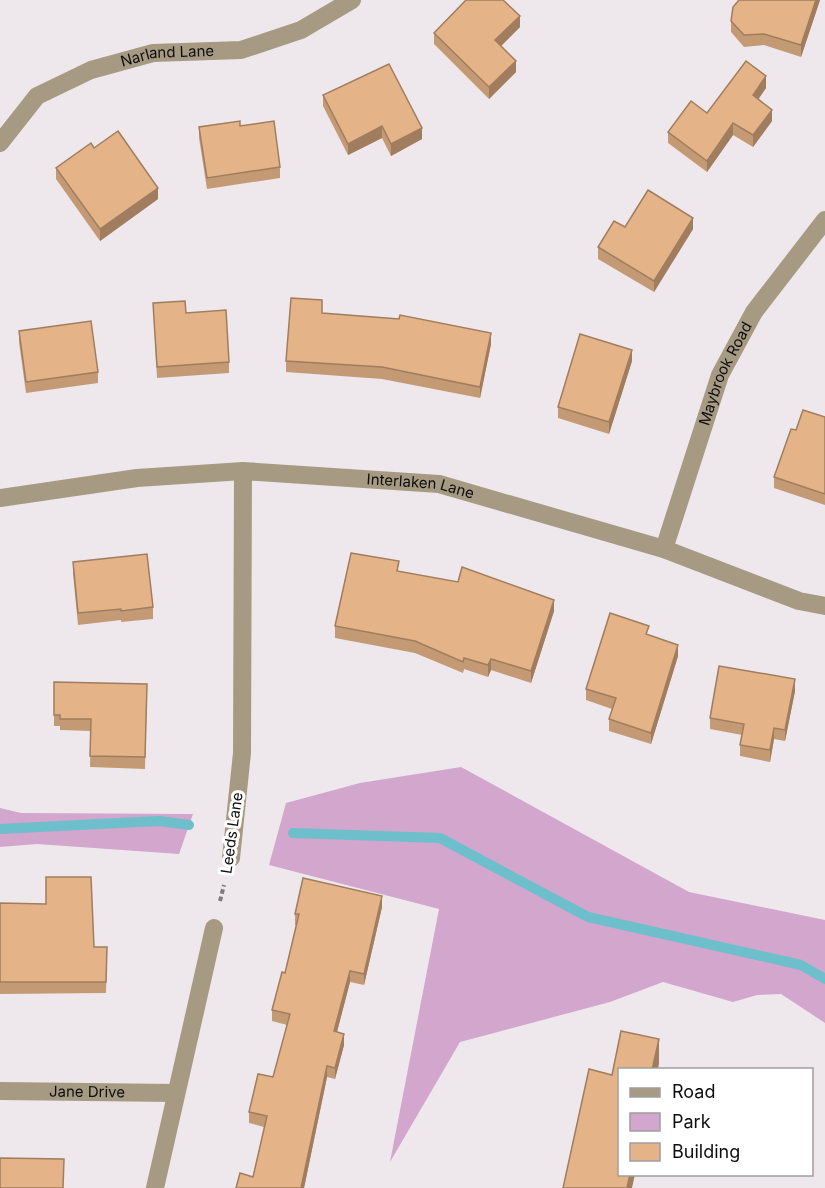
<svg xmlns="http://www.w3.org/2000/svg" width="825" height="1188" viewBox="0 0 825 1188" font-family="Inter,sans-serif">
<rect width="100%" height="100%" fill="#eee8ed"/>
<g fill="#d2a6cd">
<polygon points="461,767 689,892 825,920 825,1023 781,994 757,995 733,1002 663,982 610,1002 460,1042 390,1162 439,909 269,865 286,803 360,783"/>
<polygon points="0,808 21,813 193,814 179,854 37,844 0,847"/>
</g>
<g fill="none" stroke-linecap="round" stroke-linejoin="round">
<g stroke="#6dbfcb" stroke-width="10">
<polyline points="0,829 159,821 189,825"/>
<polyline points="293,833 440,838 588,917 801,965 825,979"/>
</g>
<polyline stroke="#7f7b7f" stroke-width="4" stroke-dasharray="4.5 3" stroke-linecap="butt" points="220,901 224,885"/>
<g stroke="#a69b82" stroke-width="18">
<path id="s1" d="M0 143 37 96 91 70 153 53 241 50 301 30 352 0"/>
<path id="s2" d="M0 498 137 478 243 471 439 484 664 549 799 601 825 606"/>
<path id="s3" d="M664 549 720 375 754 312 825 220"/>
<polyline points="231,858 242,753 243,471"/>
<path id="s4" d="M0 1091 175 1093"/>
<polyline points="155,1188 214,928"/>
</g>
</g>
<g fill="#c49a74">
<polygon points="739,0 820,0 801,57 764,45 744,47 731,32 731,21"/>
<polygon points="520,27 501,46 516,72 489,99 434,44 434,33"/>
<polygon points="766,88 758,99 772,121 753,147 733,135 707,172 668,143 668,132 707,113"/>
<polygon points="323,95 422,139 391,156 382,138 348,155 323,106"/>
<polygon points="240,126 280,167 280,178 207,189 199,138 199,127"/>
<polygon points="94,148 158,199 100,241 56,179 56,168"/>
<polygon points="625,227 693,229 654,292 598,259 598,247"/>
<polygon points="153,303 186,313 229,362 229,373 157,378"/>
<polygon points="322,313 491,344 480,398 382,379 286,372 286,361"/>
<polygon points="19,331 98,372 98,383 26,393 19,342"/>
<polygon points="632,361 609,434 558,418 558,407"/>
<polygon points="825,417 825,505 774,488 774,477 796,430"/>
<polygon points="73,562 153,607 153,619 121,622 121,620 78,625 73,573"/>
<polygon points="399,571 554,611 531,683 491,670 488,677 464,669 463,673 415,653 335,638 335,626"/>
<polygon points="649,635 678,656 651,744 609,731 609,719 612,709 586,700 586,689"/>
<polygon points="54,682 147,684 145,769 90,767 91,731 60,730 60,726 54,726"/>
<polygon points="795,691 785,741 774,739 770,762 740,756 740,745 742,735 710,729 710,718"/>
<polygon points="0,903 94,947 107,947 106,993 0,994"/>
<polygon points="382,907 364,985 350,982 337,1032 344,1045 335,1079 327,1077 304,1188 236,1188 253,1177 264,1127 249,1123 249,1112 273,1077 287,1025 272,1021 272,1010 285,973 296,925 295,925 295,914"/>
</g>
<g fill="#a07d5e">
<polygon points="816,0 820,0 801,57 801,45"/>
<polygon points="520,16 520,27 495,52 495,40"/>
<polygon points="516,61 516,72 489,99 489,87"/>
<polygon points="766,76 766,88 753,107 753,95"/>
<polygon points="772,110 772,121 753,147 753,135"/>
<polygon points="733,123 733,135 707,172 707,161"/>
<polygon points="382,126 382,138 348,155 348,144"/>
<polygon points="422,128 422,139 391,156 391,144"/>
<polygon points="158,188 158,199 100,241 100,229"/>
<polygon points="693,218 693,229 654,292 654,281"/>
<polygon points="491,333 491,344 480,398 480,387"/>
<polygon points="632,350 632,361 609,434 609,422"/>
<polygon points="554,600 554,611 531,683 531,671"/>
<polygon points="678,645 678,656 651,744 651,733"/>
<polygon points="491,659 491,670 488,677 488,665"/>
<polygon points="795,679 795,691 785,741 785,730"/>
<polygon points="774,728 774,739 770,762 770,750"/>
<polygon points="382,896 382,907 364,985 364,974"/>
<polygon points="350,971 350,982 334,1043 334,1031"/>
<polygon points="344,1034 344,1045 335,1079 335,1068"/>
<polygon points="659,1039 659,1063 658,1070 652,1070"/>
<polygon points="327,1066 327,1077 304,1188 301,1188"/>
<polygon points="630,1174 635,1174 632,1188 627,1188"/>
</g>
<g fill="#e4b387" stroke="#a07d5e" stroke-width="1.5">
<polygon points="466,0 503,0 520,16 495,40 516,61 489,87 434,33"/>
<polygon points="739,0 816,0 801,45 764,34 744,35 731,21 733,7"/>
<polygon points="746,61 766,76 753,95 772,110 753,135 733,123 707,161 668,132 691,101 707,113"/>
<polygon points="389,64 422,128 391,144 382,126 348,144 323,95"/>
<polygon points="240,121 240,126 274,121 280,167 207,178 199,127"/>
<polygon points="118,131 158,188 100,229 56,168 91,143 94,148"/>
<polygon points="648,190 693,218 654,281 598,247 614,221 625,227"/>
<polygon points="291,298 322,300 322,313 399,319 400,315 491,333 480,387 382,367 286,361"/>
<polygon points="185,301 186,313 226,310 229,362 157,367 153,303"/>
<polygon points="91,321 98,372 26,382 19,331"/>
<polygon points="580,334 632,350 609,422 558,407"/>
<polygon points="803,410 825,417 825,494 774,477 791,429 796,430"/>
<polygon points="351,553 399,561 397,571 458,582 462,567 554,600 531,671 491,659 488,665 464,658 463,662 415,641 335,626"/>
<polygon points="147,554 153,607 121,611 121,609 78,613 73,562"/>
<polygon points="610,613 649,626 646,634 678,645 651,733 609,719 616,698 586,689"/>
<polygon points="719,666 795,679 785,730 774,728 770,750 740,745 744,724 710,718"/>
<polygon points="54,682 147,684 145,757 90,756 91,719 60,719 60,715 54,715"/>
<polygon points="46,877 91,877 94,947 107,947 106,982 0,982 0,903 46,904"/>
<polygon points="303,878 382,896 364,974 350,971 334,1031 344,1034 335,1068 327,1066 301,1188 236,1188 240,1173 253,1177 267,1116 249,1112 258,1074 273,1077 290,1014 272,1010 282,972 285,973 299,914 295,914"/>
<polygon points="621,1031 659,1039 652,1070 620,1070 620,1174 630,1174 627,1188 563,1188 589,1069 612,1075"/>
<polygon points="0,1158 64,1159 63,1188 0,1188"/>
</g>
<g text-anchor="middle" stroke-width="6" stroke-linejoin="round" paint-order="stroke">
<g font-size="15" fill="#0f0d0f" stroke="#fff">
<text dy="5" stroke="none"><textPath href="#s1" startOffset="198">Narland Lane</textPath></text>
<text dy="5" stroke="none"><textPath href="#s3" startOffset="186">Maybrook Road</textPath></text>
<text dy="5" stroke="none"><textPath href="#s2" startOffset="423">Interlaken Lane</textPath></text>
<text transform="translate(232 833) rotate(-82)" y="5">Leeds Lane</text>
<text dy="5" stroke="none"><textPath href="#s4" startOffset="87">Jane Drive</textPath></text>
</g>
</g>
<rect x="618" y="1068" width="195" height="108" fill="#ffffff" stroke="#9f9e9f" stroke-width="1.5"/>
<rect x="630" y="1088" width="30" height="9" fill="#a69b82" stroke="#9f9e9f" stroke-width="1.5"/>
<text x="672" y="1098" font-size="18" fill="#0f0d0f">Road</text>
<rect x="630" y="1113" width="30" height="18" fill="#d2a6cd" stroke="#9f9e9f" stroke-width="1.5"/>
<text x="672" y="1128" font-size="18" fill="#0f0d0f">Park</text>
<rect x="630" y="1143" width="30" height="18" fill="#e4b387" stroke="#9f9e9f" stroke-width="1.5"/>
<text x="672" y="1158" font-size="18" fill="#0f0d0f">Building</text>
</svg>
